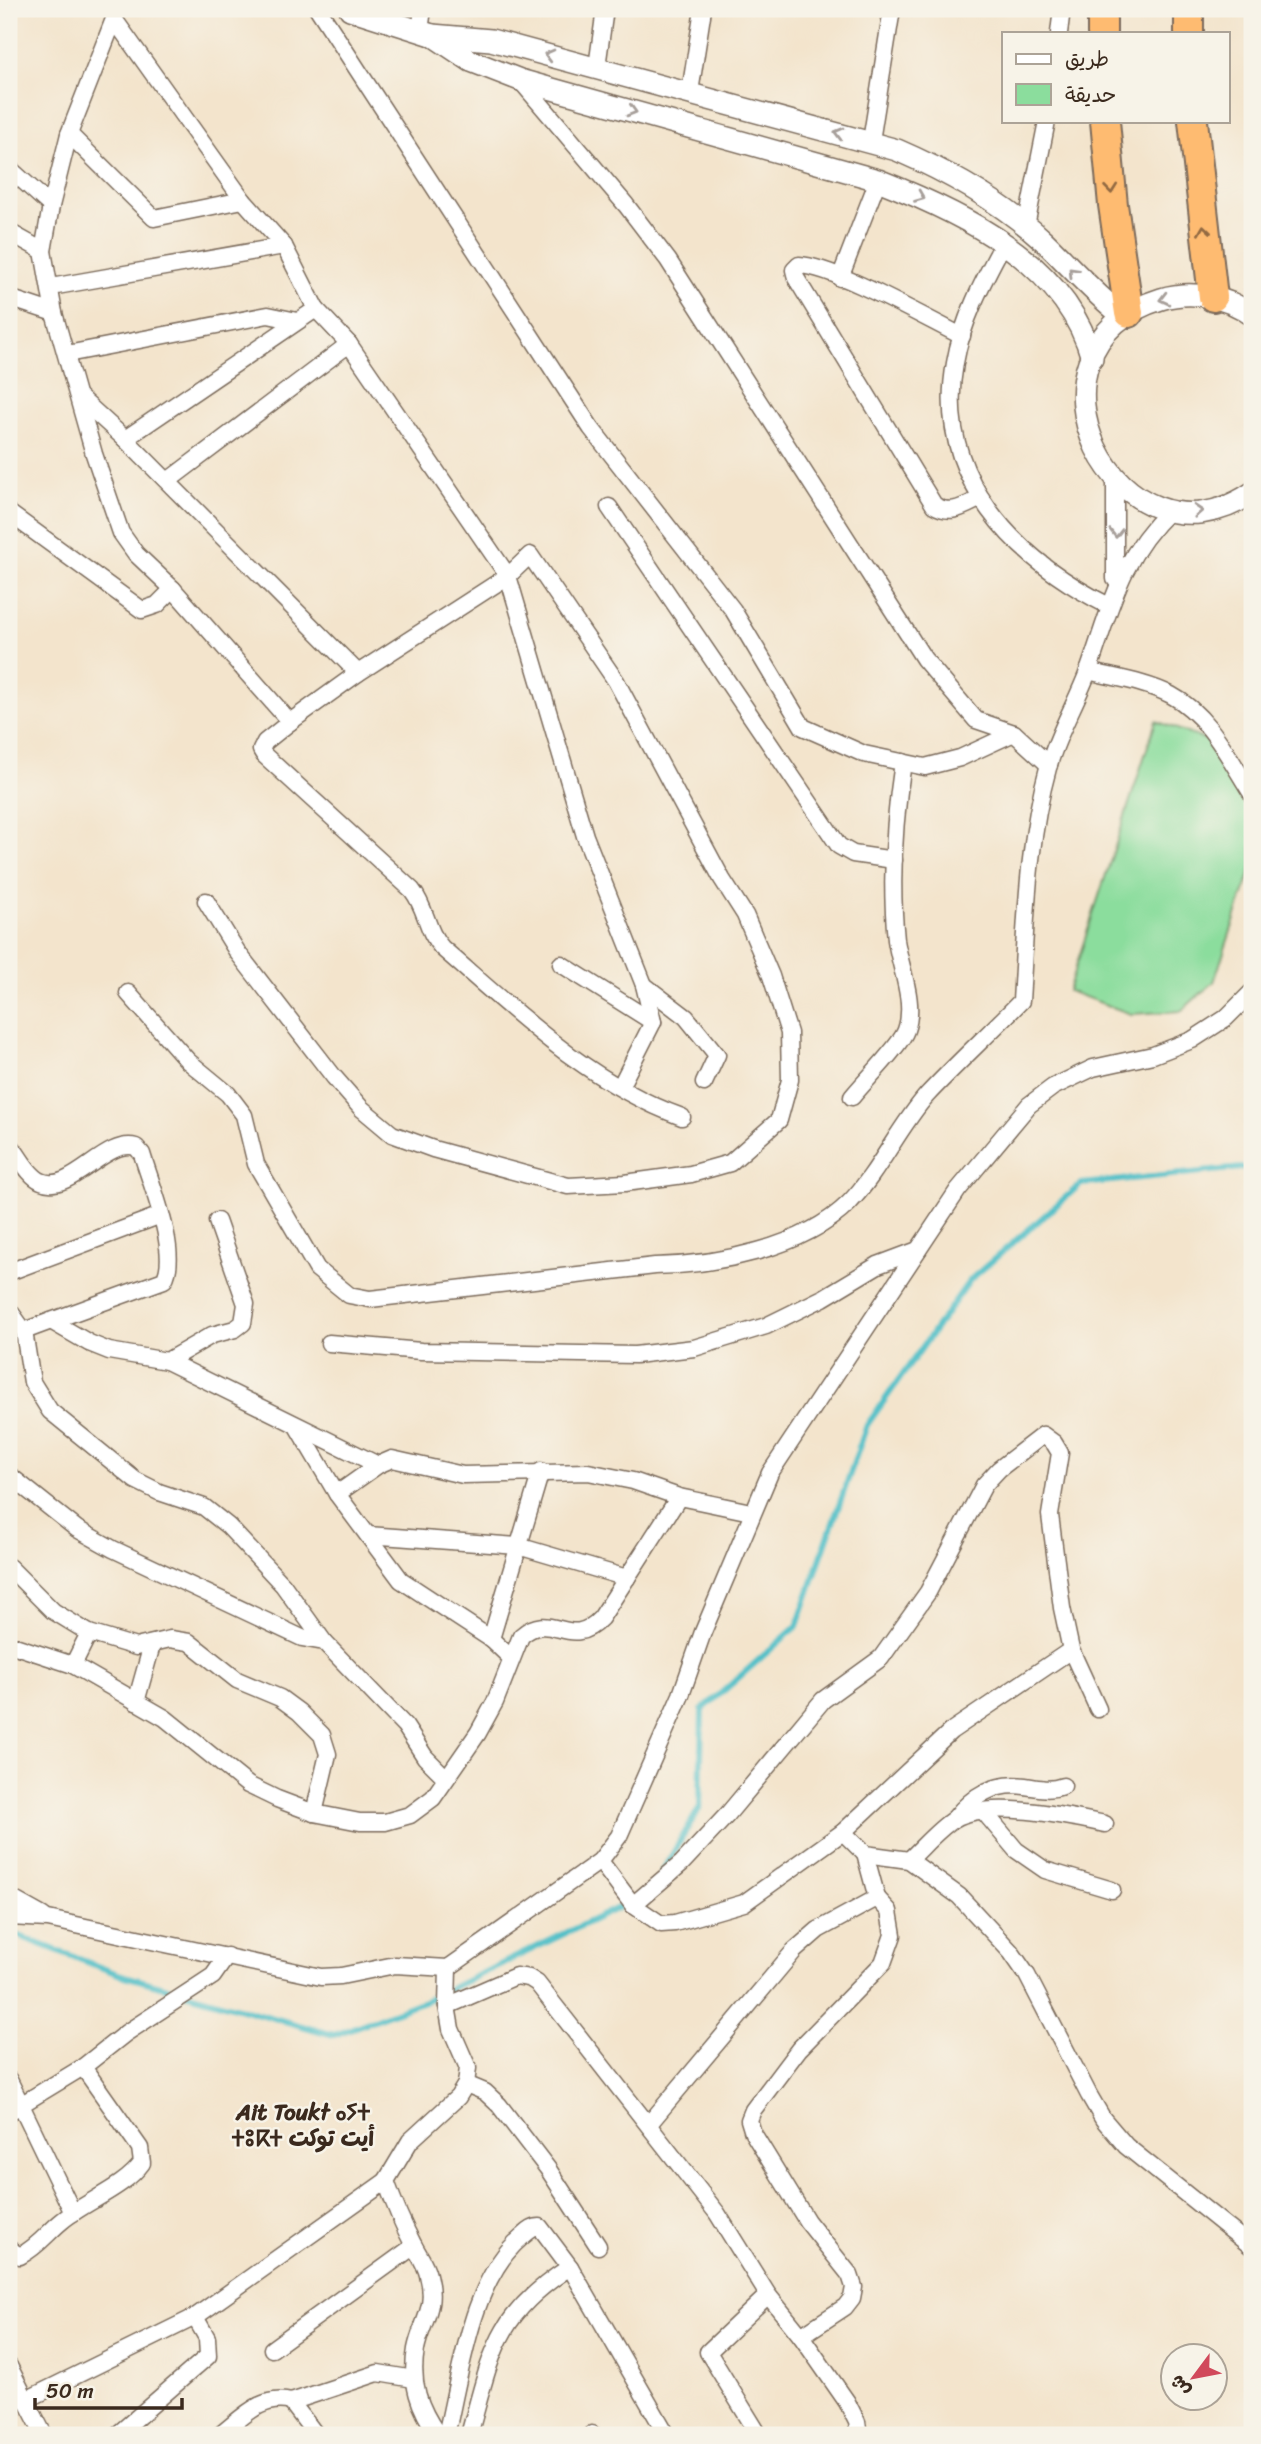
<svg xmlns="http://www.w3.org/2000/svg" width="1261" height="2444" viewBox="0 0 1261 2444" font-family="Sriracha,'Playpen Sans Arabic','Noto Sans Tifinagh',sans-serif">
<rect width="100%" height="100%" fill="#f7f3e8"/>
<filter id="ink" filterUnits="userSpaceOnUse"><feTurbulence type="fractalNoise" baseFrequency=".0143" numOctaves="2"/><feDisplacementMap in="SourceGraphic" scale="14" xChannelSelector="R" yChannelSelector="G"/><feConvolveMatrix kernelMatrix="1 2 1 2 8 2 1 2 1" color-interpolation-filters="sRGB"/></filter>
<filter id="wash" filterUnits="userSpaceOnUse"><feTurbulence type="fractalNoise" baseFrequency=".00686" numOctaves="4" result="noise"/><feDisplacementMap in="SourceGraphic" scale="28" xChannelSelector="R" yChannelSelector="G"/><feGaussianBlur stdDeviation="1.57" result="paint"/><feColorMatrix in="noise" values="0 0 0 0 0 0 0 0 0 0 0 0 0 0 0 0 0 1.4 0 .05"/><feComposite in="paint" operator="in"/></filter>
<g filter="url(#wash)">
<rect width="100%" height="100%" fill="#f3e4cc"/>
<polygon fill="#8bdd9d" stroke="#63845e" stroke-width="2" points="1156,721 1209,741 1252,807 1252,868 1214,982 1181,1011 1131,1014 1068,991"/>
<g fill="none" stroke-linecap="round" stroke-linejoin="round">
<g stroke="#52c0c8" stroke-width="6">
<polyline points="662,1872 700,1807 702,1710 797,1626 867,1425 970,1280 1081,1184 1252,1167"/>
<polyline points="9,1932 118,1974 334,2035 429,1999 630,1902"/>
</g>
</g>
</g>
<g filter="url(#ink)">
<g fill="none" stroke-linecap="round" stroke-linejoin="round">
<g stroke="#7b6b5b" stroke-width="19">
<g id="minor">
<path d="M118 9 69 134 51 206 43 251 54 313 94 454 121 533 136 554 173 589 290 722 265 742 261 750 264 755 412 890C427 909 426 931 442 948 516 1012 588 1083 682 1117"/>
<polyline points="318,9 591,428 733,610 803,727 864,754 925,767 960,758 1014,733"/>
<polyline points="114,19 243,200 284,246 316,309 349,344 508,576 585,836 644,985 653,1022 620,1087"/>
<polyline points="420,31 423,9"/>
<polyline points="1059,33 1062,9"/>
<polyline points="597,67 605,9"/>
<polyline points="520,80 626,205 668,260 924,659 976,720 1014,733 1049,765"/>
<polyline points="690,92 703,9"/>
<polyline points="69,134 154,218 243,200"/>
<polyline points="871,141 892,9"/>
<polyline points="9,168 51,206"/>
<polyline points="1026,226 1047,121"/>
<polyline points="9,232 43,251"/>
<path d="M1003 244C983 281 962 321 955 363 934 477 1015 559 1109 606"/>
<polyline points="840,278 878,180"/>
<polyline points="51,287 284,246"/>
<polyline points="9,298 54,313"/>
<path d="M962 336C927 319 834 266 799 265L794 270 796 278 934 505C952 516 964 506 981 498"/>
<polyline points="67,354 268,315 297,321"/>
<polyline points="79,397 125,439 316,309"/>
<polyline points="125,439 358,673"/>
<polyline points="1115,479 1115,579"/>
<polyline points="169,480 349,344"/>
<polyline points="609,507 839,846 853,854 894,860"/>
<polyline points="9,513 142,610 157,605 173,589"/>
<path d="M1088 671C1115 678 1146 682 1171 695 1209 715 1230 760 1252 794"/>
<polyline points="206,901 238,953 334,1077 361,1108 392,1134 433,1149 568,1186 625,1183 691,1174 730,1163 779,1120 790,1080 789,1033 771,976 745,915 722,879 616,681 530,555 508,576 358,673 290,722"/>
<polyline points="561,964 653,1022"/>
<polyline points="644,985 686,1017 717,1055 704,1083"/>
<path d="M128 993 188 1061 228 1094 244 1115 256 1164 317 1269 349 1295 370 1299 655 1266C716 1265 804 1248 849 1203 879 1172 898 1128 927 1095 957 1063 990 1033 1021 1001 1026 924 1027 843 1048 768 1057 734 1077 702 1089 669 1111 607 1120 558 1170 510"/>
<path d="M852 1097C864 1082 901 1045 906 1030 916 1002 900 968 896 940 890 880 894 821 903 762"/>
<path d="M9 1144C19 1154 27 1175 41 1181 71 1195 105 1138 136 1147L142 1154C151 1184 180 1254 164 1280L51 1321"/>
<polyline points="9,1272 161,1215"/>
<polyline points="9,1310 24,1331 32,1382 50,1411 135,1480 159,1492 204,1507 228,1526 283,1585 324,1642"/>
<polyline points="24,1331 51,1321 89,1343 109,1351 167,1361 212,1335 235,1329 243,1323 246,1304 217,1221"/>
<polyline points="329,1343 421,1351 635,1355 694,1348 766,1326 823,1298 878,1265 918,1250"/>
<polyline points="167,1361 378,1465"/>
<polyline points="298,1428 337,1494 401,1580 491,1639 511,1658"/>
<polyline points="9,1475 77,1529 113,1549 302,1638 324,1642 405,1726 425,1757 446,1778"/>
<polyline points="337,1494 378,1465 392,1459 463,1475 588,1472 633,1481 679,1497 751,1512"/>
<polyline points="368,1535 518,1546 627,1578"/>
<polyline points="9,1567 53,1611 89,1633 136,1647 170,1639 189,1642 237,1680 280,1698 299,1712 322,1735 328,1754 314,1813"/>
<polyline points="491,1639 541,1471"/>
<path d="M9 1644 73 1665 165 1718 248 1785 277 1799 314 1813 360 1822H385L410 1815 433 1798 478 1733 495 1702 521 1636C552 1608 569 1652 601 1618L679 1497"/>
<polyline points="73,1665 89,1633"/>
<polyline points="136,1702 152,1645"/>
<polyline points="985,1813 1016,1850 1045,1870 1112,1890"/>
<path d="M954 1819C973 1795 994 1782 1025 1786 1040 1788 1049 1791 1063 1786"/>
<polyline points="843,1832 865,1854 909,1860 959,1896 1011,1952 1027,1975 1089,2095 1103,2119 1126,2146 1252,2247"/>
<path d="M909 1860C923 1847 938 1829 954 1819 988 1799 1067 1816 1105 1824"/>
<polyline points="600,1861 633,1905 661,1924 675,1923 744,1903 843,1832 951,1731 1071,1650"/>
<polyline points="9,1897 43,1916"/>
<polyline points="633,1905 682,1863 727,1815 823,1700 881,1658 928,1592 984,1485 999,1469 1043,1435 1054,1443 1060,1453 1050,1515 1062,1608 1071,1650 1098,1709"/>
<polyline points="9,1917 48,1919 321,1977 341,1976 395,1965 448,1968 600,1861 619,1836 681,1695 703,1632 770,1473 958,1190 1029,1105 1053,1087 1093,1068 1153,1055 1192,1040 1226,1018 1252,992"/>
<polyline points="447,2006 516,1976 529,1978 537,1983 717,2213 768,2295 801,2336 847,2402 857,2422 859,2435"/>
<polyline points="9,2080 73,2213"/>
<polyline points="466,2084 485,2092 499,2105 548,2169 598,2246"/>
<polyline points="9,2112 83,2067 126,2033 213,1976 227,1956"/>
<polyline points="649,2124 794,1951 818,1930 877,1898 865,1854"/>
<path d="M9 2249 20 2256C39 2246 47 2233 62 2221 86 2201 124 2188 142 2163L140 2148 83 2067"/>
<polyline points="801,2336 845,2307 852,2298 854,2287 850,2275 807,2221 753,2133 749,2120 753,2110 799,2049 883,1963 893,1935 889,1911 877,1898"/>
<polyline points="272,2349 414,2246"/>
<polyline points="9,2366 26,2400"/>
<polyline points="291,2402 316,2435"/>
<polyline points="592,2434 593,2435"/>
<polyline points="44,2435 26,2400 195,2317 386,2181"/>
<polyline points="117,2435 208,2356 207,2338 195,2317"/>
<path d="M220 2435C242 2418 262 2394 291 2402L378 2373 414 2379"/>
<path d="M438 2435C419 2408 410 2383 416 2349 422 2320 437 2309 428 2275 426 2265 419 2255 414 2246 403 2225 394 2204 386 2181L410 2141 458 2097 466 2084 468 2068 451 2029 447 2006 448 1968"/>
<path d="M446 2435C461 2373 471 2279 522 2237 528 2232 532 2227 540 2227L570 2267 667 2435"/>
<path d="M469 2435C492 2354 494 2316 570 2267"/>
<polyline points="759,2435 708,2352 768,2295"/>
</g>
</g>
<g stroke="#7b6b5b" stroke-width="24">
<g id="tertiary">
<path d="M350 9 432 35 471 61 520 80 878 180C964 214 1065 262 1092 358"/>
<path d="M432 35 491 40 897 150C950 173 1000 201 1043 240 1070 266 1094 294 1124 317"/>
<path d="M1252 315C1227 296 1191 290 1161 299 1001 348 1117 583 1252 493"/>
</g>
</g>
<g stroke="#7b6b5b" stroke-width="32">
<g id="trunk">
<polyline points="1102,9 1102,33"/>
<polyline points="1189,9 1189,33"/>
<polyline points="1105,121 1113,205 1129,313"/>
<polyline points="1193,121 1213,297"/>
</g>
</g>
<use href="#minor" stroke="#fff" stroke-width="16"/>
<use href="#tertiary" stroke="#fff" stroke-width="21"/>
<use href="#trunk" stroke="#febb71" stroke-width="28"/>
</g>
<defs><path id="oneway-chevron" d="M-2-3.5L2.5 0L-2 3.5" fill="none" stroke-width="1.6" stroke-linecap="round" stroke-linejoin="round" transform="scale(1.75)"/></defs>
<g stroke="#a79f9a">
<use href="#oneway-chevron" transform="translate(549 55) rotate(-165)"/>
<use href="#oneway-chevron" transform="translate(632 111) rotate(16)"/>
<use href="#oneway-chevron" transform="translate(839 133) rotate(-165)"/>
<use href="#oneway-chevron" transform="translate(920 197) rotate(22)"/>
<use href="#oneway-chevron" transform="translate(1073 272) rotate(-134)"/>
<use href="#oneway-chevron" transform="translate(1164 299) rotate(166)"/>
<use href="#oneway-chevron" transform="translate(1198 511) rotate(-3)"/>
<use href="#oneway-chevron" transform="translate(1116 533) rotate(90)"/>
</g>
<g stroke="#936b43">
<use href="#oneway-chevron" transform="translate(1111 189) rotate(84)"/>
<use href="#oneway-chevron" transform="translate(1204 230) rotate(-98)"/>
</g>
</g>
<g text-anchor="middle" stroke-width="5" stroke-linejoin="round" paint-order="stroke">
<g font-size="23" font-weight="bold" fill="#3b2a1e" stroke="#f7f3e8">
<text x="303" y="2120">Ait Toukt ⴰⵢⵜ<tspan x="303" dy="26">ⵜⵓⴽⵜ أيت توكت</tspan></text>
</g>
</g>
<rect width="1261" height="2444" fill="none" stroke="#f7f3e8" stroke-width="35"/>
<rect x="1002" y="32" width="228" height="91" fill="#f7f3e8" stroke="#aca397" stroke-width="2"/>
<rect x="1016" y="54" width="35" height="10" fill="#ffffff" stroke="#aca397" stroke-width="2"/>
<text x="1065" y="66" font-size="21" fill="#3b2a1e">طريق</text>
<rect x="1016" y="84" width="35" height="21" fill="#8bdd9d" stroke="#aca397" stroke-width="2"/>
<text x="1065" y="102" font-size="21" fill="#3b2a1e">حديقة</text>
<g transform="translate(1194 2377) rotate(238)"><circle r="33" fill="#f7f3e8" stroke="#aca397" stroke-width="2"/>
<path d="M0-5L12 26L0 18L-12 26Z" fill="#d1495b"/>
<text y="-10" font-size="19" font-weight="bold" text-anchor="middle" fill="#3b2a1e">ش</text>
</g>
<path d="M35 2398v10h147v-10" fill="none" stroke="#3b2a1e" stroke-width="3.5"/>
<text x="46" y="2398" font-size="21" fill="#3b2a1e" stroke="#f7f3e8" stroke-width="5" paint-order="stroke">50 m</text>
</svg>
